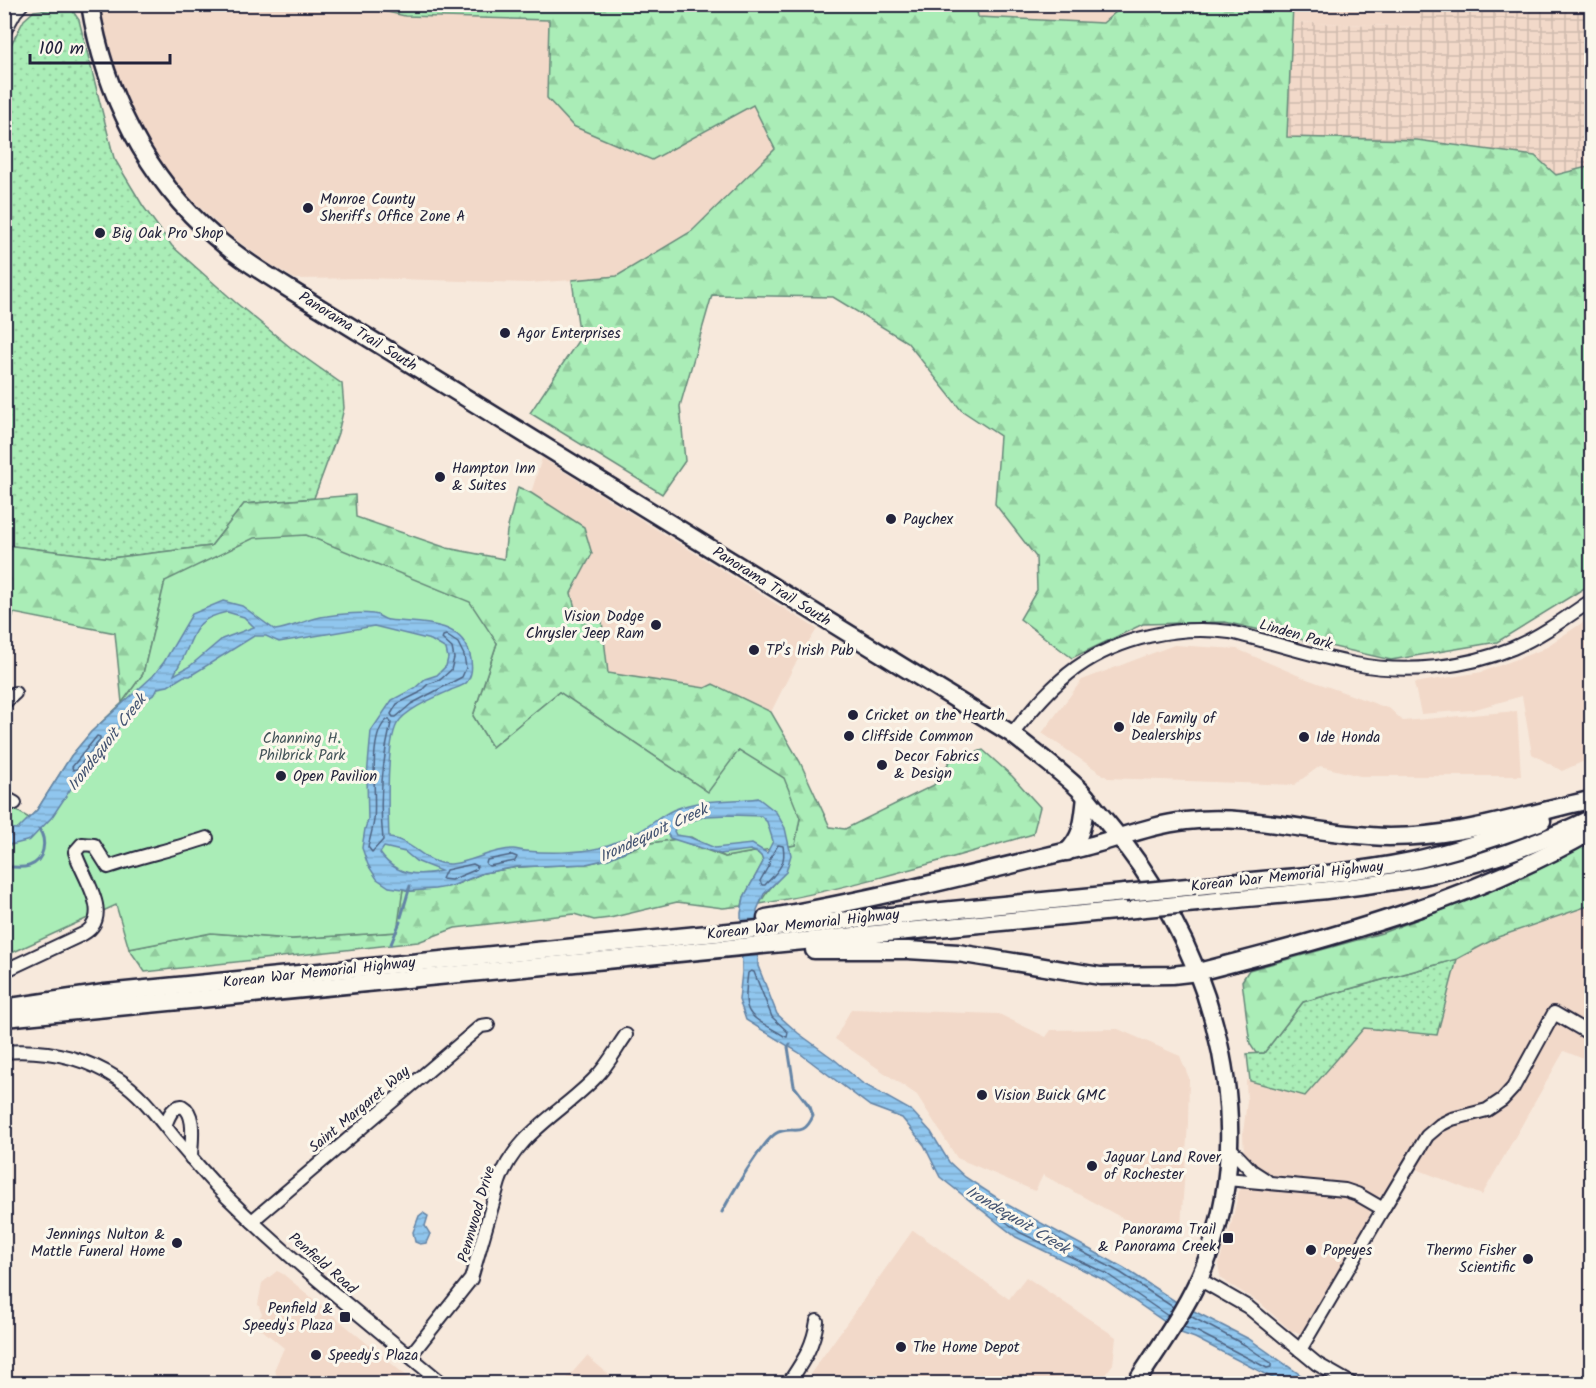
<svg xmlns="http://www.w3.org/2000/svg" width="1596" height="1388" viewBox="0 0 1596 1388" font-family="Kalam,sans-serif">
<defs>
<pattern id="industrial-grid" width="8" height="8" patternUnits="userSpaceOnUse" patternTransform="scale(1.5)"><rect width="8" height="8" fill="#f2d9c9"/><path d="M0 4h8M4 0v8" fill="none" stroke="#cfbaae"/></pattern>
<pattern id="grass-dots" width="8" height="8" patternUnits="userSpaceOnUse" patternTransform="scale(1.5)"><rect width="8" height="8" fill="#aaedb7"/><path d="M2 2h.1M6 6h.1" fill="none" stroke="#92cb9e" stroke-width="1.8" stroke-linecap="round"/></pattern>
<pattern id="forest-firs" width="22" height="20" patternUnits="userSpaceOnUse" patternTransform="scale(1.5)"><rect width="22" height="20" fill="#aaedb7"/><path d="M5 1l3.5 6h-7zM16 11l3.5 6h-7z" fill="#92cb9e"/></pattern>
<pattern id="water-rules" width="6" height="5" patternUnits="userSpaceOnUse" patternTransform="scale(1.5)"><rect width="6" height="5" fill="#90c6ee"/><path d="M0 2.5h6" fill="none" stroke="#7caacd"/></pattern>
</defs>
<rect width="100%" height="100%" fill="#f7e9dc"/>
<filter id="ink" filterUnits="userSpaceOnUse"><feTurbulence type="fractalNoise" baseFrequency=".0167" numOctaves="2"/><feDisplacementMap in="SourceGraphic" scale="12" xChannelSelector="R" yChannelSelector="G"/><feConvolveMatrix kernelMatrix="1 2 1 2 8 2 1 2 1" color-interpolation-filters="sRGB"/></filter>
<g filter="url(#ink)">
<g fill="#f2d9c9">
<polygon points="357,4 405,16 549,20 547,98 652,160 753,105 775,149 692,230 617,277 529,283 367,278 295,279 265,261 227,233 186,194 166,169 145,138 131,110 115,71 105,37 100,5"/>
<polygon points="976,5 1124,5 1103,23 978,17"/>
<polygon points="1293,5 1421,5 1421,27 1292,22"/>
<polygon points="542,458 817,629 794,666 771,712 713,684 705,688 608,673 601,614 576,612 571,593 592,554 584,527 531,493"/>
<polygon points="1591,617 1591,758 1562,771 1532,754 1522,696 1472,710 1421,714 1414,683 1482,672 1541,650"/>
<polygon points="1174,645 1237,649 1304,678 1390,709 1403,721 1517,711 1521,776 1360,776 1320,766 1294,785 1108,778 1042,733 1082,680"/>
<polygon points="1591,905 1591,1062 1564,1051 1482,1195 1404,1164 1388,1191 1380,1196 1375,1197 1261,1174 1244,1156 1243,1133 1247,1101 1246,1080 1305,1095 1364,1028 1437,1035 1457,959 1498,937"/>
<polygon points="851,1009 999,1014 1046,1037 1051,1030 1118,1029 1180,1056 1189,1078 1188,1123 1181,1227 1139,1227 1043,1175 1035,1191 957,1158 917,1095 835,1039"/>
<polygon points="1246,1185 1347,1196 1365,1205 1370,1211 1369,1223 1305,1331 1300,1333 1291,1331 1260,1303 1221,1279 1218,1265 1229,1233 1239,1191"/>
<polygon points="913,1230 1009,1299 1026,1277 1116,1337 1113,1364 1099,1383 804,1383"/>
<polygon points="277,1271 283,1274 415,1383 281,1383 274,1370 284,1348 255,1324 262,1314 258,1304 262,1283"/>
<polygon points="587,1356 619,1383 563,1383"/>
</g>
<polygon fill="url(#industrial-grid)" points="1421,5 1591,5 1591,166 1556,175 1535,156 1417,140 1287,137 1292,22 1420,27"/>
<g fill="url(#grass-dots)" stroke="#668879" stroke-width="1.5">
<polygon points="70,7 79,20 114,158 143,206 172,246 235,302 290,347 342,384 344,408 338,433 314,498 244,504 211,546 111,558 5,545 5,56 24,20 34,11"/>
<polygon points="1457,959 1437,1035 1364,1028 1305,1096 1250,1081 1247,1054 1264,1053 1303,1002"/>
</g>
<g fill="url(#forest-firs)" stroke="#668879" stroke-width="1.5">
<polygon points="976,4 978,17 1103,23 1124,5 1293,5 1287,137 1417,140 1535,156 1556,175 1591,166 1591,584 1497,642 1391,660 1225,622 1143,624 1072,658 1020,619 1037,590 1036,557 995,504 1000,436 961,410 907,342 833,297 712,295 680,406 685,461 662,494 530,413 580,338 572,280 617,276 692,231 775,149 753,105 652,160 573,126 547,98 549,20 405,16 357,5"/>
<path d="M518 487 531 493 584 527 592 554 571 593 576 612 601 613 608 673 705 688 713 684 771 712 800 762 830 827 845 829 934 785 950 761 983 750 1012 776 1040 807 1033 834C943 860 853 888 760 904 769 882 795 873 789 846L795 845 800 818 708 792 559 692 492 747 473 716 497 643 165 581 143 674 122 703 115 633 14 613 5 643V545L111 558 211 546 244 504 355 495 356 517 447 548 504 559 507 531Z"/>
<path d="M676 839 725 857 754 852C760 853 762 856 763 862L744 897 742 906 723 908 677 902 610 918 594 920 574 914 455 928 418 942 145 972 129 949 211 933 292 939 396 932 403 889 411 891 452 886 483 873 518 867 548 865 643 844Z"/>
<polygon points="1591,841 1591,905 1498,937 1457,959 1303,1002 1264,1053 1256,1053 1250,1044 1242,981 1249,970 1382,933 1486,893"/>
</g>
<polygon fill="#aaedb7" stroke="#668879" stroke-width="1.5" points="306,535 470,602 497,643 473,716 492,747 559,692 708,792 739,750 784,778 800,818 795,845 725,857 691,837 643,844 608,859 586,864 517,867 483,873 452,886 411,891 403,889 397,932 292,939 211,933 129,949 116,905 5,956 4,803 29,818 37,810 71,756 91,732 122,703 143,674 165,581 254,538"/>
<g fill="url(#water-rules)" stroke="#6484a6" stroke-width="1.5" fill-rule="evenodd">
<path d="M223 601 242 606 275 630C292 628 309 618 327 616 341 614 358 612 373 614 379 614 383 620 389 620 417 624 457 619 469 651 472 661 474 673 467 682 464 686 456 688 451 690 436 697 406 709 397 724 386 745 388 813 389 838 413 839 425 866 451 864 471 863 491 849 513 849 517 849 522 851 526 851 547 853 579 853 599 848 612 844 627 838 638 832 650 826 660 816 673 810 701 798 728 802 758 798L776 812 785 828 791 855 786 872 764 894 757 910 758 966 777 1014 798 1033 835 1060 862 1083 912 1111 931 1132 949 1162 965 1177 1008 1205 1124 1268 1178 1303 1249 1339 1312 1383H1282L1195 1338 1181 1333 1104 1280 1016 1237 940 1177 924 1145 902 1118 870 1106 798 1052 746 1020 739 1000 742 972 741 913 744 897 763 862 762 857 758 853 750 850 720 854 670 838 666 832 608 859 586 864 517 867 483 873 452 886 435 889 411 891 403 889 389 887 377 879 368 865 362 848 365 829 368 820 367 777 371 731 392 700 415 688 425 679 437 675 446 666 448 658 446 649 431 640 374 626 279 642 266 636H254L190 676H184L168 686 158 688 155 694 136 706 80 775 52 817 30 840 11 845 5 843 4 828 18 829 37 810 71 756 91 732 153 676 164 662 192 614ZM227 612 244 617 254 627 222 639 190 666 174 675C176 670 180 664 183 658 196 631 194 619 227 612ZM730 815 761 816 767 822 773 841 767 853 752 844 715 848 689 837 676 835 674 831 677 826 706 816ZM384 847 405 852 416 861 441 871C417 877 394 874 380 853Z"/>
<polygon points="423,1213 428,1216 425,1226 430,1234 426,1243 420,1244 415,1242 413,1232 419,1216"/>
</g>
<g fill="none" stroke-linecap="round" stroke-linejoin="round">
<g stroke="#4e6483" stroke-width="1.5">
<polygon points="446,635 458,643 464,655 466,668 462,677 411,704 396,717 393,717 391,714 397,704 419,693 428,684 440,680 451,670 454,658 452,648 442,639 443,636"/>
<path d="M387 720H390L391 723C382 761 379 801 383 840L372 852 368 847C370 838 373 828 374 820 377 796 367 735 387 720Z"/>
<polygon points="97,736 100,737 100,740 77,769 73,770 72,767"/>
<path d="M778 845 783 846C787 864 777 872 765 885H762L760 881 769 865 770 858Z"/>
<polygon points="512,855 517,857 515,861 489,866 486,864 487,860"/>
<polygon points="473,864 477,866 475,870 451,880 442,879 446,870"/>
<path d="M751 971 754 972 772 1017 788 1032 787 1037 784 1036C748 1014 742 1018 748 973Z"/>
<polyline points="1168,1316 1107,1274 1019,1232 975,1198 975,1194 979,1193 1006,1210 1121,1273 1173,1307"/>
<polyline points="1184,1327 1198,1332 1267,1368 1271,1367 1271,1363 1245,1345 1190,1316"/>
</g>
<g stroke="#6484a6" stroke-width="3">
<path d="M4 866C11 867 23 868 29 866 45 861 47 840 39 829"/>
<polyline points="401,917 410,886"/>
<polyline points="391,944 400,922"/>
<path d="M722 1212C731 1195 761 1144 775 1134 792 1123 802 1141 813 1116L810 1107 794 1086 788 1047 790 1044"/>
</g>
<g stroke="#22223b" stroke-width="16">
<g id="minor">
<polyline points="4,32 15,12 22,4"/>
<polyline points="4,703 15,693"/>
<path d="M1012 734C1032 710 1051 686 1076 668 1120 637 1178 625 1230 632 1272 642 1312 656 1355 664 1405 674 1465 668 1513 648 1541 636 1567 617 1592 600"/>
<polyline points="4,797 15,803"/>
<path d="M4 971 83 934C115 916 82 877 75 852L82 844 94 845 108 867C141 856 174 849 207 838"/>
<path d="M4 1052C44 1049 84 1057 118 1079 142 1094 159 1119 177 1141 195 1162 212 1183 232 1202 298 1267 372 1324 443 1384"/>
<path d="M165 1125C169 1117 171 1107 182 1106 197 1114 191 1142 191 1158"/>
<polyline points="1229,1147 1252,1171 1266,1180"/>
<polyline points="1227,1179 1345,1190 1357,1194 1383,1209 1427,1136 1440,1125 1452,1119 1487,1110 1502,1100 1513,1088 1554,1013 1592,1035"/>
<polyline points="252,1221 481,1026 488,1025"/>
<polyline points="1199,1279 1248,1307 1317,1364 1352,1384"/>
<polyline points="1300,1350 1383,1209"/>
<path d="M410 1356 471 1279 499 1182C515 1134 563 1112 596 1077 608 1065 616 1049 626 1035"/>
<path d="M788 1384C803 1361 813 1348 817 1321"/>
</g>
</g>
<g stroke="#22223b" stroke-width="21">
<g id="major">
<path d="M90 4C104 93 146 178 215 237 239 258 267 275 294 292L1012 734C1034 752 1058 769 1079 789 1088 798 1096 810 1105 820 1205 936 1262 1105 1209 1254 1193 1300 1162 1343 1135 1384"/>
<path d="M1067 852C1084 835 1083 820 1086 797"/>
<path d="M1188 887C1262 879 1338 876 1411 861 1456 851 1499 837 1542 821"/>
<path d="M1197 903C1273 895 1349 890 1424 876 1482 864 1538 844 1592 818"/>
<path d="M766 918C870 900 973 874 1076 849 1113 841 1148 825 1186 821 1254 813 1321 836 1389 837 1457 837 1520 816 1585 801"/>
<path d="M814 950H908L958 953 1100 976 1172 975 1198 972C1334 937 1468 902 1592 831"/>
<polyline points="4,1008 105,993 1125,893"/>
<polyline points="4,1018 1135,909"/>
</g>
</g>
<use href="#minor" stroke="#fbf7ec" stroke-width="12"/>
<use href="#major" stroke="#fbf7ec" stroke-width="16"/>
<g stroke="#22223b" stroke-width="21" stroke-linecap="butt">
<g id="major-bridge">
<polyline points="1125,893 1188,887"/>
<polyline points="1135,909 1197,903"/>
</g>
</g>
<use href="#major-bridge" stroke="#fbf7ec" stroke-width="16"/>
</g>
</g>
<g fill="#22223b" stroke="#fbf7ec" stroke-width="2">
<circle cx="308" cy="208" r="6"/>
<circle cx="100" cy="233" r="6"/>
<circle cx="505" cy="333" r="6"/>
<circle cx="440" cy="477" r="6"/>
<circle cx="891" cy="519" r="6"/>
<circle cx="656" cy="625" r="6"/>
<circle cx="754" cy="650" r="6"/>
<circle cx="853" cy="715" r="6"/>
<circle cx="1119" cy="727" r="6"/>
<circle cx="849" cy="736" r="6"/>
<circle cx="1304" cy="737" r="6"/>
<circle cx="882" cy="765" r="6"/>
<circle cx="281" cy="776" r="6"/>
<circle cx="982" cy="1095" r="6"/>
<circle cx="1092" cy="1166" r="6"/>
<rect x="1222" y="1232" width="12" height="12" rx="3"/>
<circle cx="177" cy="1243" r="6"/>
<circle cx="1311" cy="1250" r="6"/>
<circle cx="1528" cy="1259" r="6"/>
<rect x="339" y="1311" width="12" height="12" rx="3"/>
<circle cx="901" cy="1347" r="6"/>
<circle cx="316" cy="1355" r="6"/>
</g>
<g text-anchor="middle" stroke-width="6" stroke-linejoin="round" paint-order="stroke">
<g font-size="15" fill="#22223b" stroke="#fbf7ec" text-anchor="start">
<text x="320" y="204">Monroe County<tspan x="320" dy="17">Sheriff's Office Zone A</tspan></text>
<text x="112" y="238">Big Oak Pro Shop</text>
<text x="517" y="338">Agor Enterprises</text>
<text x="452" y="473">Hampton Inn<tspan x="452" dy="17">&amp; Suites</tspan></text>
<text x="903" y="524">Paychex</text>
<text x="644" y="621" text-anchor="end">Vision Dodge<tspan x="644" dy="17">Chrysler Jeep Ram</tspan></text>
<text x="766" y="655">TP's Irish Pub</text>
<text x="865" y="720">Cricket on the Hearth</text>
<text x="1131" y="723">Ide Family of<tspan x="1131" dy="17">Dealerships</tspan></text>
<text x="861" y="741">Cliffside Common</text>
<text x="1316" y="742">Ide Honda</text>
<text x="894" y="761">Decor Fabrics<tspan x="894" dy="17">&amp; Design</tspan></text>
<text x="293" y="781">Open Pavilion</text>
<text x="994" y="1100">Vision Buick GMC</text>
<text x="1104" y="1162">Jaguar Land Rover<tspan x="1104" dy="17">of Rochester</tspan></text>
<text x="1216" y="1234" text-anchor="end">Panorama Trail<tspan x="1216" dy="17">&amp; Panorama Creek</tspan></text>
<text x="165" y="1239" text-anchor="end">Jennings Nulton &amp;<tspan x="165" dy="17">Mattle Funeral Home</tspan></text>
<text x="1323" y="1255">Popeyes</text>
<text x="1516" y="1255" text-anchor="end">Thermo Fisher<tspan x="1516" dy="17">Scientific</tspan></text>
<text x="333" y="1313" text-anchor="end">Penfield &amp;<tspan x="333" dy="17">Speedy's Plaza</tspan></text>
<text x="913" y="1352">The Home Depot</text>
<text x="328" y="1360">Speedy's Plaza</text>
</g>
<g font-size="15" fill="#22223b" stroke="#fbf7ec">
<text transform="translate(358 331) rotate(32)" y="5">Panorama Trail South</text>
<text transform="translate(772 586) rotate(32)" y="5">Panorama Trail South</text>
<text transform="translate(1296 634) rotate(16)" y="5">Linden Park</text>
<text transform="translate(1287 876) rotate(-6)" y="5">Korean War Memorial Highway</text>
<text transform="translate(803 924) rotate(-6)" y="5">Korean War Memorial Highway</text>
<text transform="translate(319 972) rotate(-6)" y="5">Korean War Memorial Highway</text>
<text transform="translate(359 1109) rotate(-40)" y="5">Saint Margaret Way</text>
<text transform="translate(476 1214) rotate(-74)" y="5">Pennwood Drive</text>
<text transform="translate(323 1263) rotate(41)" y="5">Penfield Road</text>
</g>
<g font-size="15" fill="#44555a" stroke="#fbf7ec">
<text x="302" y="743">Channing H.<tspan x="302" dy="17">Philbrick Park</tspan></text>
</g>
<g font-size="16" font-style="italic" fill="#435371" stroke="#fbf7ec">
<text transform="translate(106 742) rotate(-52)" y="6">Irondequoit Creek</text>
<text transform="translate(653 832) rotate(-25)" y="6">Irondequoit Creek</text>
<text transform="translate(1018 1219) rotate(31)" y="6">Irondequoit Creek</text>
</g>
</g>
<rect width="1596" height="1388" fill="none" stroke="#fbf7ec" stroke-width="24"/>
<rect x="12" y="12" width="1572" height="1364" fill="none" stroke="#22223b" stroke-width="2" filter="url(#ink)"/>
<path d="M30 54v9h140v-9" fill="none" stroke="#22223b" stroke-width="3"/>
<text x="39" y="54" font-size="18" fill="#22223b" stroke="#fbf7ec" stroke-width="4.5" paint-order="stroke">100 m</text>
</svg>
